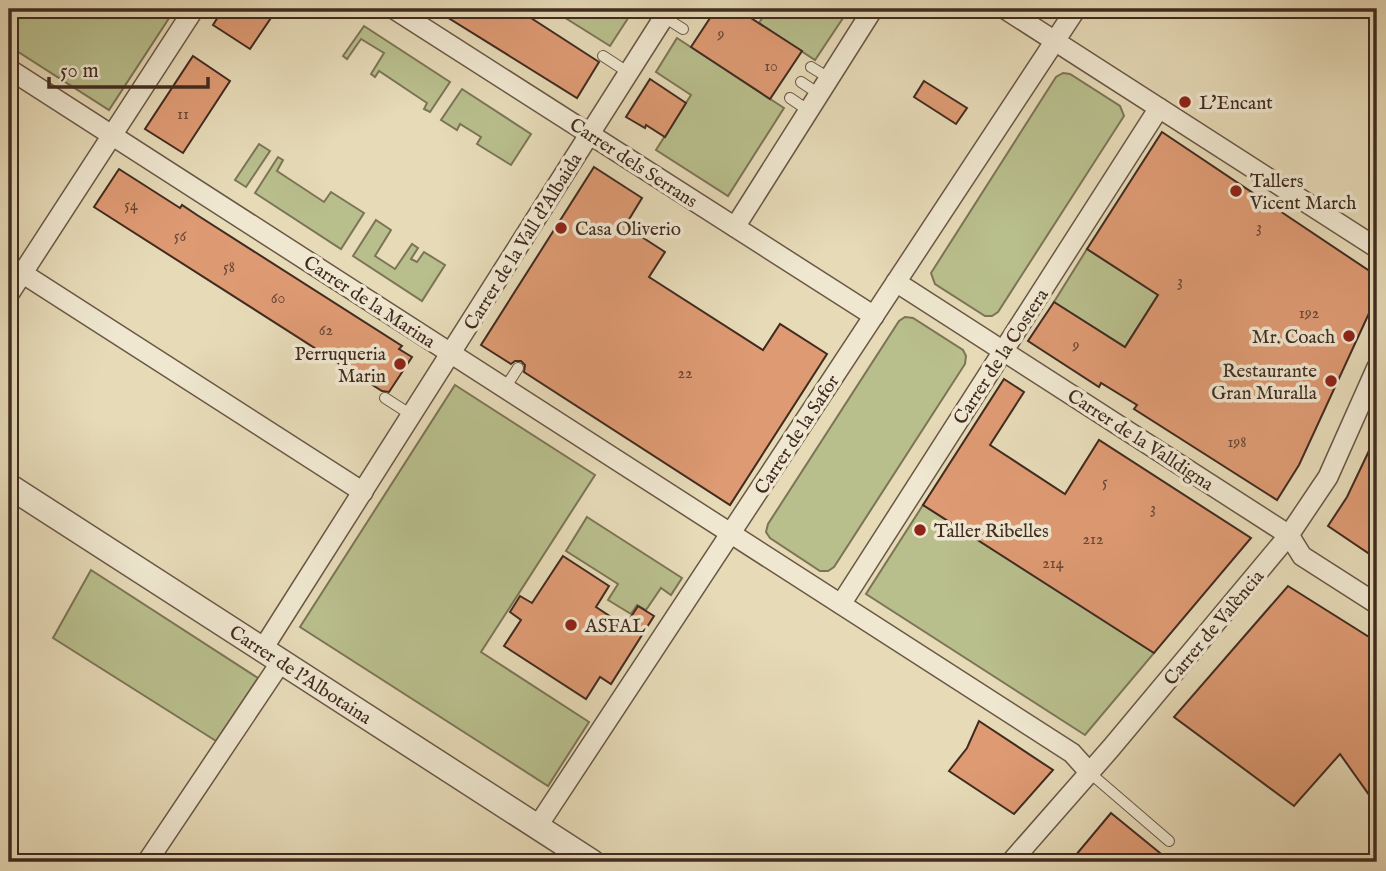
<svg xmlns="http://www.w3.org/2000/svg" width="1386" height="871" viewBox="0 0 1386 871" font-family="'IM FELL English',serif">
<rect width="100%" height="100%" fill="#e6dab7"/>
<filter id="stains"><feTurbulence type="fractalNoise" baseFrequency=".00286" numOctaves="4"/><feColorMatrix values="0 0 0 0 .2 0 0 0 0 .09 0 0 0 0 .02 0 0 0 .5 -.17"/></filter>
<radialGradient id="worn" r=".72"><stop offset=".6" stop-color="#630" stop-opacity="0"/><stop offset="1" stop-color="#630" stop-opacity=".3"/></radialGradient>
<g fill="#b8be8c" stroke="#7c7456" stroke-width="2">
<polygon points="9,9 175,9 109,110 9,46"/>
<polygon points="551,9 634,9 610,46"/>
<polygon points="768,9 849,9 815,60 759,23"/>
<polygon points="364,26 450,82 430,112 424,109 427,103 379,71 375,77 371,74 384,53 361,39 347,59 343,56"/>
<polygon points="677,38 784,108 728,196 656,150 691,95 656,72"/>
<polygon points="1063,73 1070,74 1120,106 1124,116 998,312 992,316 985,316 935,284 931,273 1056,77"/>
<polygon points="462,89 531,134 511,165 477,144 481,137 460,124 457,130 441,120"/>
<polygon points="259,144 270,151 246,187 235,180"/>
<polygon points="278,157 283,160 277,171 324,202 331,192 364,213 341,249 255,193"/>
<polygon points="376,220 391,230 375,256 395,269 412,244 418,248 411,259 417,262 424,252 445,265 422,301 353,256"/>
<polygon points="1087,249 1158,295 1125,347 1054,302"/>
<polygon points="905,317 913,318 963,350 966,356 965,364 834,567 828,571 820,571 770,538 766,532 768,524 899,321"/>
<polygon points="455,385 595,475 481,652 589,722 548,786 300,627"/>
<polygon points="923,505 1154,653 1085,735 866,594"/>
<polygon points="587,517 682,578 671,595 661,588 646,610 637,605 631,614 608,600 618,584 566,551"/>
<polygon points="91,570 258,678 216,741 53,638"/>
</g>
<g fill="#de9a73" stroke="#412b21" stroke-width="2">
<polygon points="223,9 277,9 250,49 213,25"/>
<polygon points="434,9 517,9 599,62 577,98"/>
<polygon points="716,9 737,9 802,51 770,99 691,47"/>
<polygon points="193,56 230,81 183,153 145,129"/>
<polygon points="650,79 686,103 665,137 646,125 645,128 626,117"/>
<polygon points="924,81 967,108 956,124 914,97"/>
<polygon points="1162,132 1377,276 1377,296 1299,465 1277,500 1134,409 1137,405 1101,383 1099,387 1028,341 1054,302 1125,347 1158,295 1087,249"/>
<polygon points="594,167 642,198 625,226 665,252 649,277 763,350 780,324 827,354 730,505 524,372 525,365 521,361 515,361 511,364 481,345"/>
<polygon points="119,169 180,208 182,205 197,215 402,346 399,349 412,357 389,392 382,391 94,207"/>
<polygon points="1004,379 1024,392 990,445 1065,494 1099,440 1251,538 1154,653 923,505"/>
<polygon points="1377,434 1377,559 1328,526 1347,497"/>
<polygon points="563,556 609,586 596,607 625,626 638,606 654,616 611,684 600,677 586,699 504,646 521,620 510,612 520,596 532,603"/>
<polygon points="1288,586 1377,642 1377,806 1340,754 1294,806 1174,717"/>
<polygon points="979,721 1053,770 1014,814 949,771 967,748"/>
<polygon points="1111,813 1171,862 1070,862"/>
</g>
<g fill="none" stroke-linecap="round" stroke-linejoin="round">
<g stroke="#6a5746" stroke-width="12">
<g id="service">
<polyline points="687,9 693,13"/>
<polyline points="664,17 683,29"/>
<polyline points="603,56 629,73"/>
<polyline points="811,67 829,78"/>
<polyline points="801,82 819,94"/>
<polyline points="790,98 809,111"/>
<polyline points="505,388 518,368"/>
<polyline points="385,398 413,416"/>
<polyline points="1090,773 1169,841"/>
</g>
</g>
<g stroke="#6a5746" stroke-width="22">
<g id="minor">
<polyline points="394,9 874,316"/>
<polyline points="1005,9 1377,248"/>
<polyline points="9,69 1072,753 1090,773"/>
<polyline points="735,227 873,9"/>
<polyline points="22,273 363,492"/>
<polyline points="896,282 1289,535 1302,556 1377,604"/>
<polyline points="9,294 194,9"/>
<polyline points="841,604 1159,108"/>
<polyline points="262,650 669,9"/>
<polyline points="537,827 1076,9"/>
<polyline points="147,862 281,662"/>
<polyline points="1011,862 1111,748 1289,535 1328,477 1377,367"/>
</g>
</g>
<g stroke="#6a5746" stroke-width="27">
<polyline id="tertiary" points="9,486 592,862"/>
</g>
<use href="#service" stroke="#efe7d0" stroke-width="10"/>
<use href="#minor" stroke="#efe7d0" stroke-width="19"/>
<use href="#tertiary" stroke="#efe7d0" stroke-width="24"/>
</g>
<g fill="#8f2418" stroke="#efe7d0" stroke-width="2.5">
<circle cx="1185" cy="102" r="7"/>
<circle cx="1236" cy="191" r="7"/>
<circle cx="561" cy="228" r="7"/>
<circle cx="1349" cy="336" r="7"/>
<circle cx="400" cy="364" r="7"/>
<circle cx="1331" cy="381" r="7"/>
<circle cx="920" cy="530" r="7"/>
<circle cx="571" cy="625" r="7"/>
</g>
<g text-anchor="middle" stroke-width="7" stroke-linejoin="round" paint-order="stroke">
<g font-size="16" fill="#684736">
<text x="721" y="39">9</text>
<text x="771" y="71">10</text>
<text x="183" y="119">11</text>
<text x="131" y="210">54</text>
<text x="1259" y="232">3</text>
<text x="180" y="241">56</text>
<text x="229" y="272">58</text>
<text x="1180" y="286">3</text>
<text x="278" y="303">60</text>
<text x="1309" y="318">192</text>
<text x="326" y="335">62</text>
<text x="1076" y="350">9</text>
<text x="685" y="378">22</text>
<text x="1237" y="447">198</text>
<text x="1105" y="487">5</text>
<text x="1153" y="513">3</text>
<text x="1093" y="544">212</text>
<text x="1053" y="568">214</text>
</g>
<g font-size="19" fill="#412b21" stroke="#efe7d0" text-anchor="start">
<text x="1199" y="109">L'Encant</text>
<text x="1250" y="187">Tallers<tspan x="1250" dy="22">Vicent March</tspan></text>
<text x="575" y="235">Casa Oliverio</text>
<text x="1335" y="343" text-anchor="end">Mr. Coach</text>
<text x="386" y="360" text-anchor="end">Perruqueria<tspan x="386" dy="22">Marin</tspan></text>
<text x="1317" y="377" text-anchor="end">Restaurante<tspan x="1317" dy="22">Gran Muralla</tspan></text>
<text x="934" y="537">Taller Ribelles</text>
<text x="585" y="632">ASFAL</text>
</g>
<g font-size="19" fill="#412b21" stroke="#efe7d0">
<text transform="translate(634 162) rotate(33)" y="7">Carrer dels Serrans</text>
<text transform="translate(522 241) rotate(-58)" y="7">Carrer de la Vall d'Albaida</text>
<text transform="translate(370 301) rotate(33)" y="7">Carrer de la Marina</text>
<text transform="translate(1000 356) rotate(-57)" y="7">Carrer de la Costera</text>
<text transform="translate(796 434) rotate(-57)" y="7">Carrer de la Safor</text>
<text transform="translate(1141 439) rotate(33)" y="7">Carrer de la Valldigna</text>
<text transform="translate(1213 627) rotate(-50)" y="7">Carrer de València</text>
<text transform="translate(301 674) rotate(33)" y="7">Carrer de l'Albotaina</text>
</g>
</g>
<rect width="1386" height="871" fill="none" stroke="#e6dab7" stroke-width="35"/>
<rect x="10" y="10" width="1365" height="850" fill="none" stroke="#412b21" stroke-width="3.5"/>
<rect x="18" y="18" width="1351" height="836" fill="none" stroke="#412b21" stroke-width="2"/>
<path d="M49 77v10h159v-10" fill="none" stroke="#412b21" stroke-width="3.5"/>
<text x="60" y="77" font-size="21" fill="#412b21" stroke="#efe7d0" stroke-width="5" paint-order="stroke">50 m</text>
<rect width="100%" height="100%" filter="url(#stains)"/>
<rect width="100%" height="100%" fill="url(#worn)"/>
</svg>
